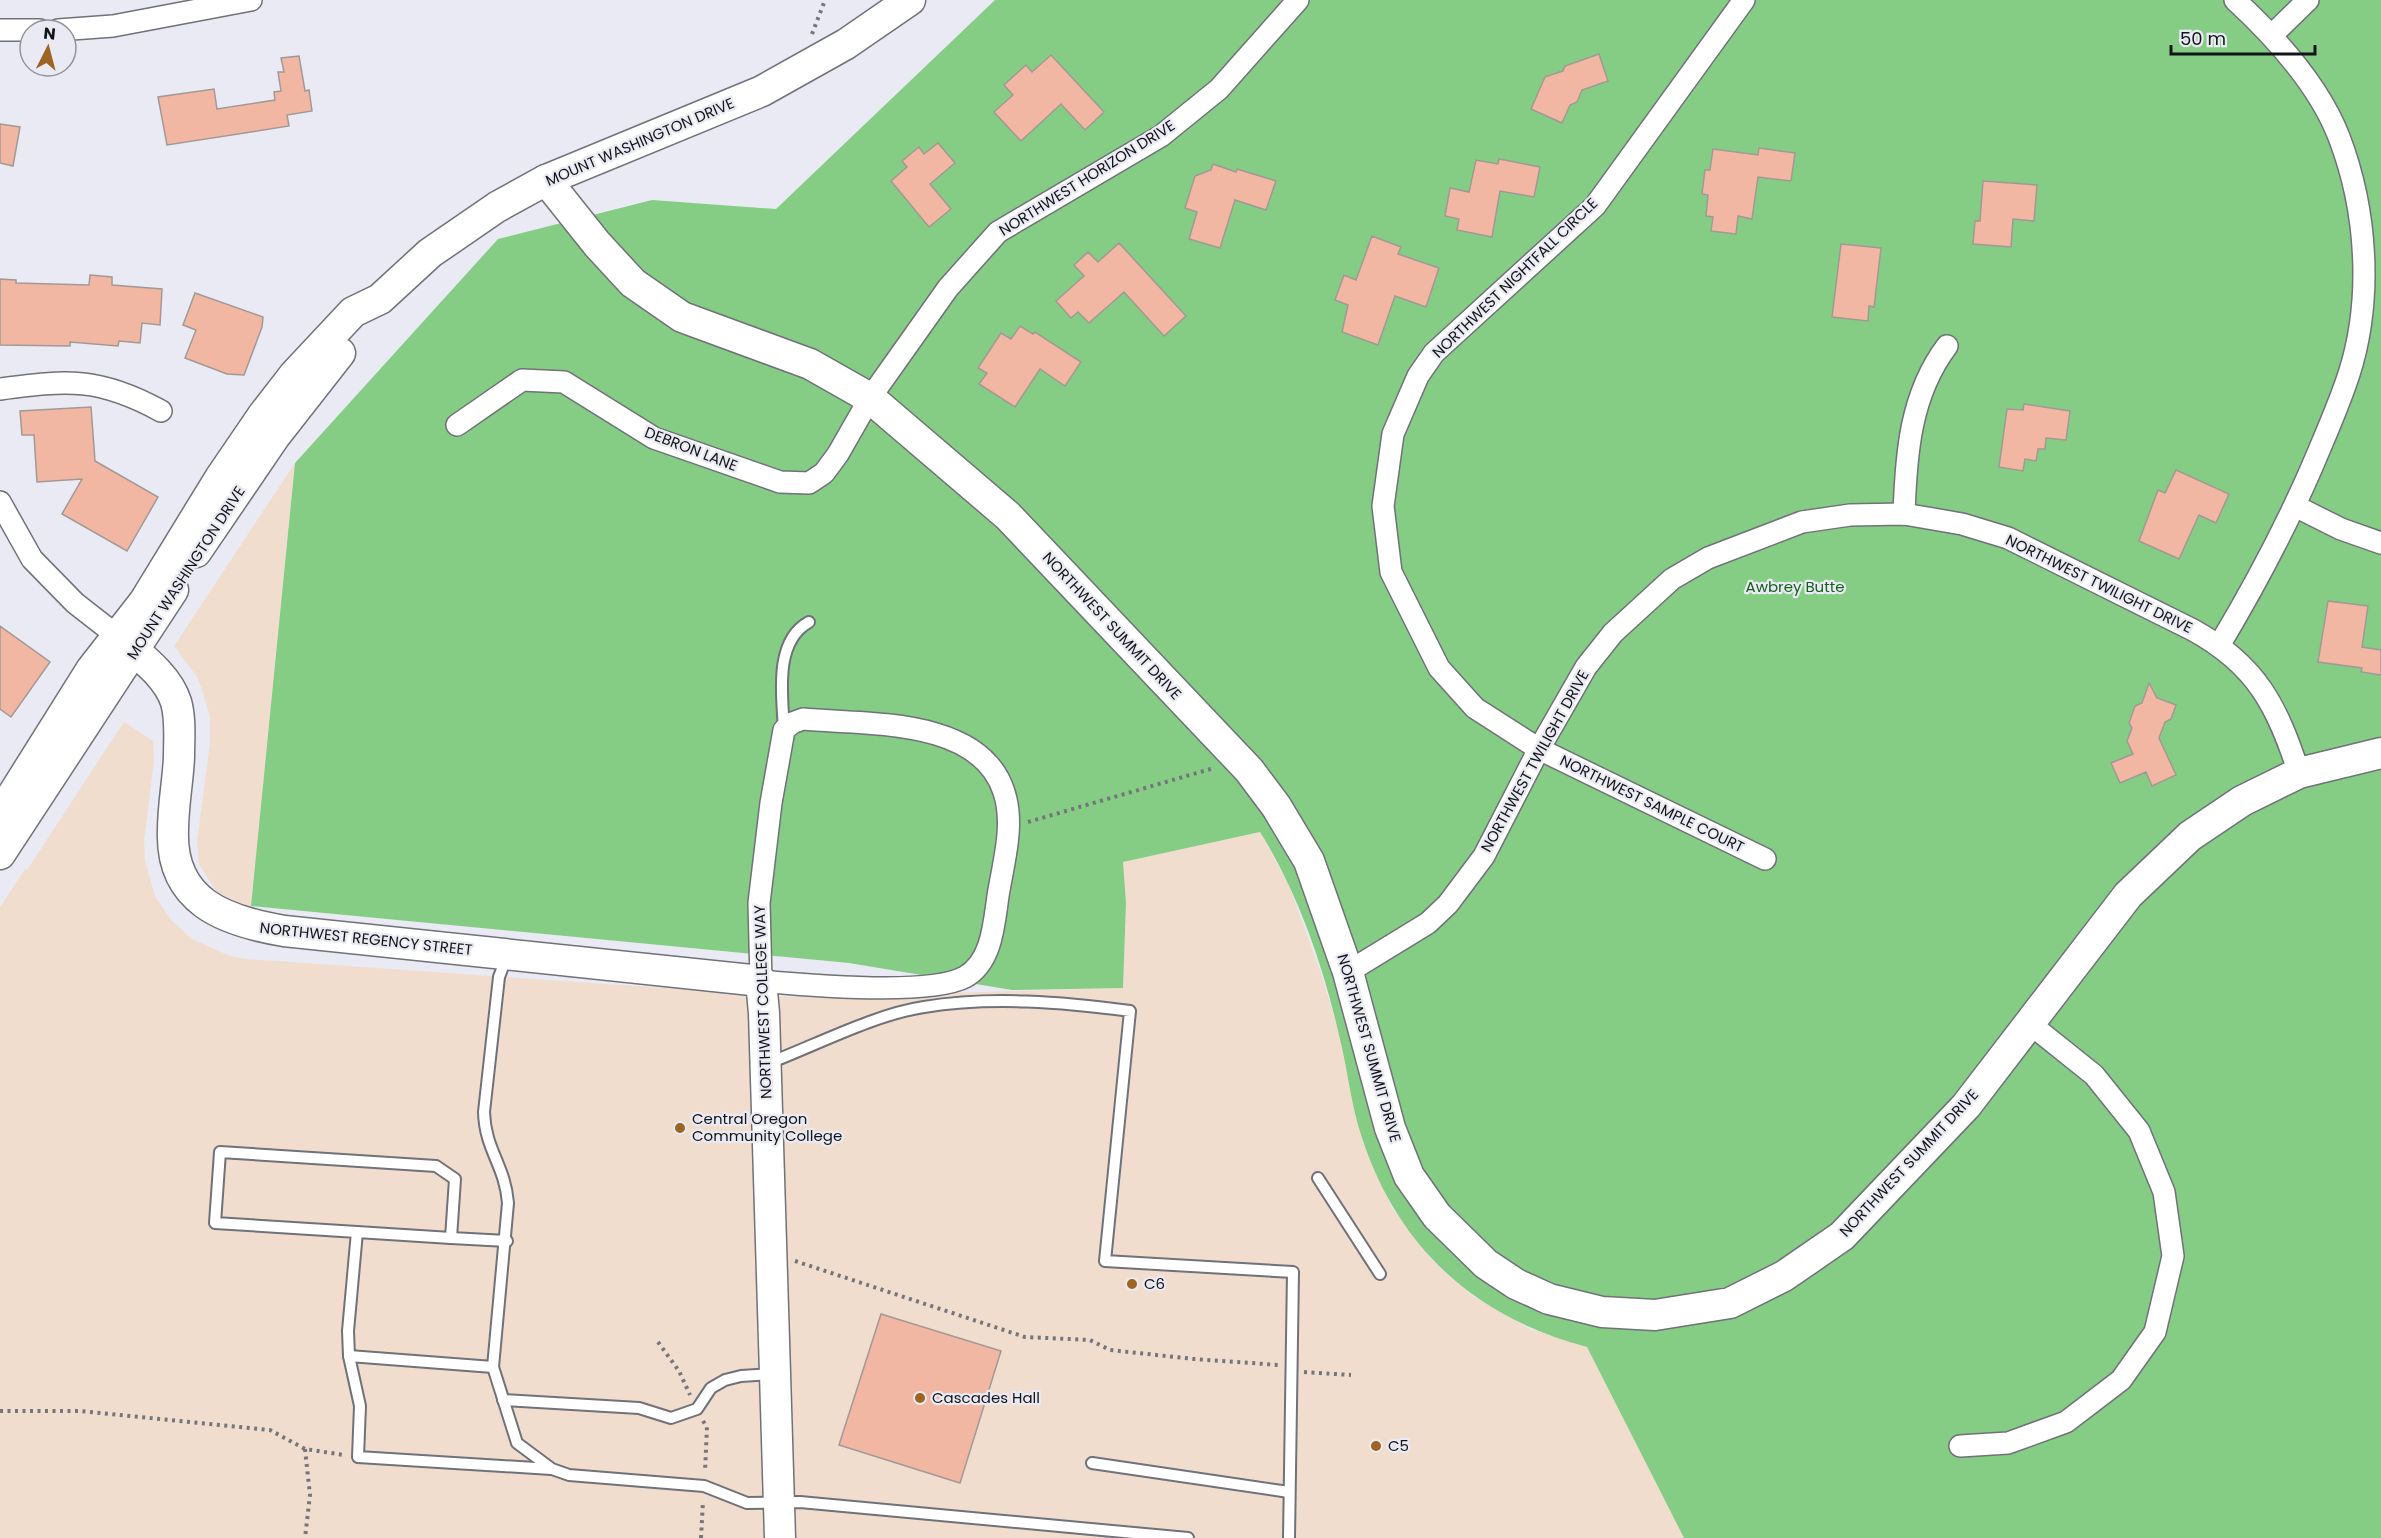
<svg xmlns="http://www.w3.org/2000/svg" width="2381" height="1538" viewBox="0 0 2381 1538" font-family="Poppins,sans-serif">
<rect width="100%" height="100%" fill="#e9eaf3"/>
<g fill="#f1ddce">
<polygon points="295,463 251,906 237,903 216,891 199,864 197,842 210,743 210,716 198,678 174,646"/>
<polygon points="124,722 153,741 154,760 144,842 145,861 155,896 171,920 192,939 230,956 246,959 795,997 1123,988 1126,903 1122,862 1260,832 1288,883 1321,973 1339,1033 1362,1140 1391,1206 1429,1257 1473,1296 1530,1329 1587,1347 1684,1538 0,1538 0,907 25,869 27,870"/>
</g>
<path fill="#85cd84" d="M995 0H2381V1538H1684L1587 1347C1477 1318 1400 1250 1363 1141 1351 1107 1348 1070 1339 1035 1323 965 1298 893 1260 832L1123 862 1126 903 1123 988 1012 990 849 963 251 906 295 463 498 239 652 200 776 209Z"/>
<g fill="#f2b7a2" stroke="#a29996" stroke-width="1.5">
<polygon points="1599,54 1608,81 1582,90 1577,102 1570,105 1562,123 1531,109 1545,77 1563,71 1565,66"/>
<polygon points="1051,55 1104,112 1085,130 1061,104 1021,141 994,112 1013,95 1004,85 1026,65 1032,72"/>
<polygon points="299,56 305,91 309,90 312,111 287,115 289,126 167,145 158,97 214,89 217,109 275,100 274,92 281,91 278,72 284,72 281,58"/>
<polygon points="0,124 20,127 13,166 0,163"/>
<polygon points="938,143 955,163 930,184 951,209 929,227 891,181 907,167 902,161 919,147 924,154"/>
<polygon points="1759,148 1795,153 1791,181 1758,177 1752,219 1738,216 1736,234 1711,231 1713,217 1706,216 1708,195 1702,194 1705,170 1710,170 1713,149 1758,155"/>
<polygon points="1499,159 1540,167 1534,197 1500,191 1492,237 1457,230 1459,219 1445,216 1450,188 1469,192 1476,160 1498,164"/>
<polygon points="1213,164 1236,172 1237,169 1276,181 1266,210 1235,200 1220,248 1189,239 1197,212 1185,208 1195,176 1211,170"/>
<polygon points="1983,181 2037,185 2034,221 2013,219 2011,247 1973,244 1975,221 1980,221"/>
<polygon points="1372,236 1401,247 1398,254 1439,268 1426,307 1395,296 1378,345 1342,332 1348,305 1335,300 1344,275 1356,280"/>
<polygon points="1119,243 1186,316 1164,336 1124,292 1089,323 1078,312 1071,318 1056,301 1084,276 1074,265 1088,252 1098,262"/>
<polygon points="1841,244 1881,248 1874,307 1869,306 1868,321 1832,317"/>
<polygon points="90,275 112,277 112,285 162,289 160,325 142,323 140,343 119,341 118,346 70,342 70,346 0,345 0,279 16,280 16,283 89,285"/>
<polygon points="195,293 263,317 262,327 244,375 227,374 185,358 196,330 183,325"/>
<polygon points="1020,326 1033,334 1035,332 1081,362 1065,386 1040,369 1015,407 979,384 987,373 978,368 1001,333 1011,339"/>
<polygon points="2024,404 2070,411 2066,440 2046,438 2045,449 2038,449 2036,461 2025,459 2023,471 1999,467 2007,409 2023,410"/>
<polygon points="91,407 95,461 158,497 127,551 62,514 82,479 37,482 34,435 22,435 20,411"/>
<polygon points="2176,470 2229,494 2216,523 2199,515 2179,559 2139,541 2158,490 2165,493"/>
<polygon points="2328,601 2368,606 2362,647 2381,650 2381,675 2361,672 2362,668 2318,662"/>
<polygon points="0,626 50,662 11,717 0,709"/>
<polygon points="2149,683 2157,698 2176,705 2171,719 2165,722 2159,738 2176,775 2152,786 2146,772 2120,783 2111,763 2133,754 2127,741 2132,728 2129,723 2135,706 2142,703"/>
<polygon points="881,1314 1001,1351 960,1483 839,1445"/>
</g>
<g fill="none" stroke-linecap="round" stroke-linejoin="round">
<g stroke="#707179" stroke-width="14">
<g id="lane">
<path d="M784 729C782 695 774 641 809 622"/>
<path d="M507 956 499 977 484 1112C485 1150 505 1165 508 1203L493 1367 517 1443 552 1469 569 1475 704 1486 747 1503 800 1502 1188 1538"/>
<path d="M769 1063C816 1045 876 1014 924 1007 991 996 1063 1002 1130 1011L1105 1261 1293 1272 1289 1538"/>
<polyline points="1318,1178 1380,1274"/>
<polyline points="357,1232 451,1238 455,1179 436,1166 220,1152 215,1223 357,1232 348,1331 349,1356 360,1406 358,1457 551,1469"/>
<polyline points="451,1238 507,1241"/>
<polyline points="349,1356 493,1367"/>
<polyline points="503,1400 639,1408 671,1418 697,1409 711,1388 725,1380 741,1376 773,1374"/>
<polyline points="1092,1463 1289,1492"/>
</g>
</g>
<g stroke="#707179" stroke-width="24">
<g id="street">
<polyline points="1744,0 1595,206 1434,353 1418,376 1393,434 1383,506 1391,572 1439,668 1475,708 1539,749 1765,859"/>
<polyline points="0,30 40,30"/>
<polyline points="58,30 113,26 251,0"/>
<polyline points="2272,35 2308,0"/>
<path d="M0 389C68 380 99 377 161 411"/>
<polyline points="457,425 522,380 564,382 654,438 780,482 809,483 824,473 838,454 870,398 948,288 998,232 1161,136 1219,89 1298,0"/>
<polyline points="0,502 32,559 75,603 116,635"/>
<polyline points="2295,506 2341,529 2381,543"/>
<path d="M1904 514C1906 455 1910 395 1947 346"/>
<path d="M2220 644C2254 587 2285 529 2312 467 2325 436 2339 405 2349 374 2373 299 2367 210 2339 137 2319 85 2275 37 2235 0"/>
<path d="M803 719C867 725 980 717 1004 792 1015 825 1003 864 998 896 994 924 992 962 965 977 929 996 804 985 761 981L759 903 771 803 784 730 792 723Z"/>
<path d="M1348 972 1428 923 1448 904 1484 856 1539 749 1586 667 1613 633 1672 579 1708 558 1802 522 1850 515 1904 514 1962 524 2008 538 2193 630C2257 665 2277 706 2299 773"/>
<polyline points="1960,1446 2008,1443 2066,1422 2121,1380 2155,1332 2173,1256 2164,1192 2139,1131 2094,1075 2029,1023"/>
</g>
</g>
<g stroke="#707179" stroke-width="33">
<g id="secondary">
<polyline points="546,180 597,244 633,283 682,317 810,364 870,398 1008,516 1249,770 1276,806 1309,861 1348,972 1390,1128 1409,1176 1437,1216 1486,1264 1516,1284 1549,1299 1602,1312 1655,1315 1730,1303 1784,1276 1842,1236 1966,1106 2128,895 2190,836 2242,801 2299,773 2381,753"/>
<polyline points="196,552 275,436 340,353"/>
<path d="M116 635C137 654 167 674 176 702 181 719 179 739 179 757 178 781 173 805 173 830 170 902 225 921 284 931L761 981 764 1013 780 1538"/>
<polyline points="0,815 91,670 144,602 220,478 263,415 294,375 353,312 380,299 430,253 497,207 546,180 762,91 846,44 910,0"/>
<polyline points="0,854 173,590"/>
</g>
</g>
<g stroke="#75767c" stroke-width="4" stroke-dasharray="3 4.5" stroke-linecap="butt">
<polyline points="812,34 825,0"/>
<polyline points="1028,822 1214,768"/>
<polyline points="795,1261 1025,1337 1090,1340 1110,1350 1194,1359 1279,1365"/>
<polyline points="658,1342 679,1371 690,1395"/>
<polyline points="1304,1372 1351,1375"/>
<polyline points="0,1411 80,1411 270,1430 305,1449 344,1455"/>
<polyline points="703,1421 707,1427 705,1472"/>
<polyline points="305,1449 310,1495 305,1538"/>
<polyline points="701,1538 703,1501"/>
</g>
<use href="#lane" stroke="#fff" stroke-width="10"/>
<use href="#street" stroke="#fff" stroke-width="21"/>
<use href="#secondary" stroke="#fff" stroke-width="30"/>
</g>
<g fill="#9d6521" stroke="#e9eaf3" stroke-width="2">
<circle cx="680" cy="1128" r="6"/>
<circle cx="1132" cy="1284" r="6"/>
<circle cx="920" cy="1398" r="6"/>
<circle cx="1376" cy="1446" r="6"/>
</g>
<g text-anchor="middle" stroke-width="4.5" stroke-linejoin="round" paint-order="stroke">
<g font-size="15" fill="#131417" stroke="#e9eaf3">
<text transform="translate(640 142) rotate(-23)" y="5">MOUNT WASHINGTON DRIVE</text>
<text transform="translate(1087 178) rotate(-32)" y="5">NORTHWEST HORIZON DRIVE</text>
<text transform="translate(1515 278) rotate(-44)" y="5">NORTHWEST NIGHTFALL CIRCLE</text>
<text transform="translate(691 449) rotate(21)" y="5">DEBRON LANE</text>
<text transform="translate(186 573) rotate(-57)" y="5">MOUNT WASHINGTON DRIVE</text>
<text transform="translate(2099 584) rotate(26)" y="5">NORTHWEST TWILIGHT DRIVE</text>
<text transform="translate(1112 626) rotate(47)" y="5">NORTHWEST SUMMIT DRIVE</text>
<text transform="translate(1535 761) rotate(-61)" y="5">NORTHWEST TWILIGHT DRIVE</text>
<text transform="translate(1652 804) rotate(26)" y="5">NORTHWEST SAMPLE COURT</text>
<text transform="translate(366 939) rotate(6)" y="5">NORTHWEST REGENCY STREET</text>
<text transform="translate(763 1002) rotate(-92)" y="5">NORTHWEST COLLEGE WAY</text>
<text transform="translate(1369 1048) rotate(74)" y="5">NORTHWEST SUMMIT DRIVE</text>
<text transform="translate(1909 1163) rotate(-47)" y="5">NORTHWEST SUMMIT DRIVE</text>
</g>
<g font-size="15" fill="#145f1a" stroke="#e9eaf3">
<text x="1795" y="592">Awbrey Butte</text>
</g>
<g font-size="15" fill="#131417" stroke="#e9eaf3" text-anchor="start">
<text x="692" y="1124">Central Oregon<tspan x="692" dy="17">Community College</tspan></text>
<text x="1144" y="1289">C6</text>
<text x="932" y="1403">Cascades Hall</text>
<text x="1388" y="1451">C5</text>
</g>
</g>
<g transform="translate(48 48) rotate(6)"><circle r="28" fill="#e9eaf3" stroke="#93949b" stroke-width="1.5"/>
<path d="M0-4.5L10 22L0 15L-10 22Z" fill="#9d6521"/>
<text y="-9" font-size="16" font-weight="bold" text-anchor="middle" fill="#131417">N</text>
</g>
<path d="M2171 45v9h144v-9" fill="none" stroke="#131417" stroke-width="3"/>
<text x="2180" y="45" font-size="18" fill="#131417" stroke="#e9eaf3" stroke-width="4.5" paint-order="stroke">50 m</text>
</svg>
